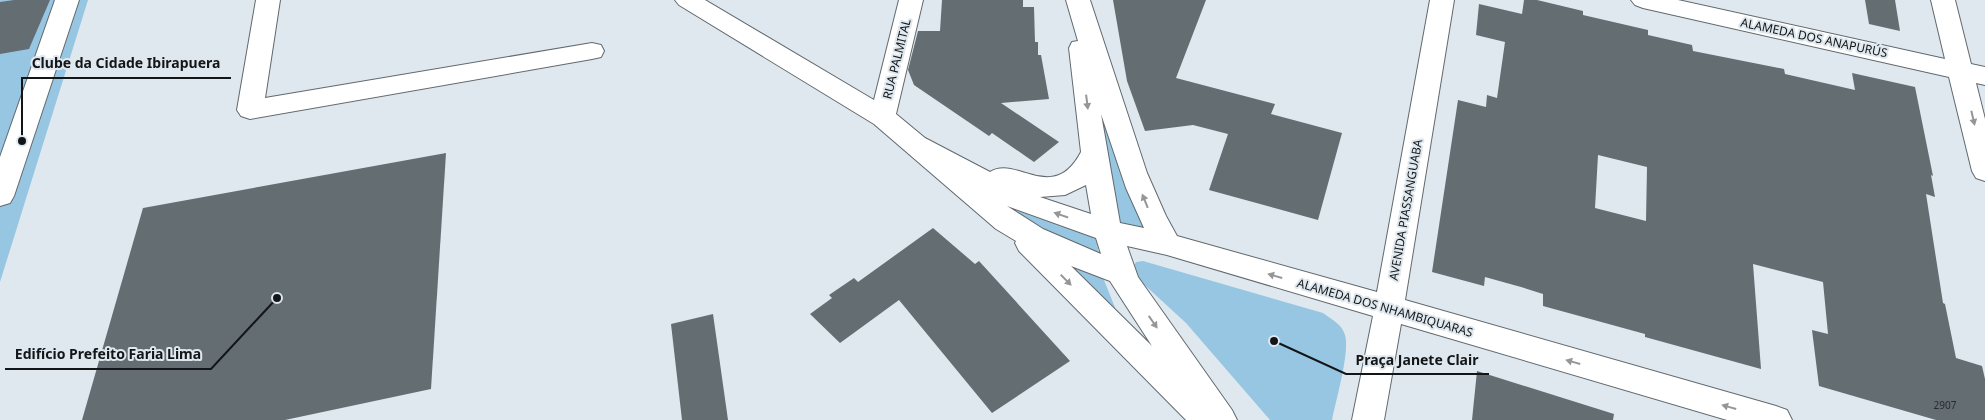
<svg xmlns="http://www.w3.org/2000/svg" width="1985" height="420" viewBox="0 0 1985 420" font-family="'Noto Sans',sans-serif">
<rect width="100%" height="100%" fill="#dfe8ee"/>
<g fill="#97c6e2">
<polygon points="0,0 88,0 0,282"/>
<polygon points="1093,61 1159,239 1111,228"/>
<polygon points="1014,208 1096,238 1104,280 1118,315"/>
<path d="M1143 261 1323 313C1331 319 1342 324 1345 335 1350 352 1336 400 1332 420H1270L1186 323 1137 278 1131 271 1136 262Z"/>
</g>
<g fill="#646d72" fill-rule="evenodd">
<polygon points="14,0 50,0 29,49 0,54 0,2"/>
<polygon points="942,0 1023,0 1023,7 1034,7 1035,42 1038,42 1038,55 1041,55 1049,99 1001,103 1059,142 1034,162 992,133 989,136 914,85 908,70 918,31 940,31"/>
<polygon points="1113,0 1206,0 1176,78 1275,104 1271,114 1342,133 1318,220 1209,190 1228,134 1193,125 1145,131 1127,81"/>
<path d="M1524 0H1537L1583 11V15L1648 30V35L1692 45 1693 51 1784 69 1785 74 1855 90 1852 73 1915 87 1933 176 1931 175 1935 197 1926 194 1943 303 1945 304 1956 358 1982 366 1985 379V420H1936L1819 386 1812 330 1828 334 1823 282 1753 264 1761 369 1645 337V334L1543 306V294L1521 287 1485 277 1484 286 1432 272 1458 100 1486 107 1487 95 1497 98 1505 42 1476 35 1479 4 1522 14ZM1598 155 1647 167 1646 221 1595 208Z"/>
<polygon points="1865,0 1895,0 1900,31 1869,24"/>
<polygon points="446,153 431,389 285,420 82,420 143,208"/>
<polygon points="933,228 975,264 979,261 1070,361 992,413 899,300 840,343 810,314 832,298 829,295 854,278 858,282"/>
<polygon points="713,314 728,420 682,420 671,324"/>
<polygon points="1477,371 1614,414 1613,420 1472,420"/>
</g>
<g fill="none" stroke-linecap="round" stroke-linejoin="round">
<g stroke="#61696e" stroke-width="2">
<g id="minor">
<polygon points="55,0 79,0 14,196 10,203 0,206 0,157"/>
<polygon points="256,0 280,0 265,98 592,43 601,45 604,51 601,57 592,59 250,119 241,116 237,110"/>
<path d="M675 0H705L874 100 899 0H923L896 114 925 138 990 172C1017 155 1053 205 1081 152L1069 48 1072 42 1078 41 1066 0H1090L1147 173 1166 216 1177 236 1377 292 1430 0H1454L1405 300 1776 406 1787 410 1792 420H1727L1401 324 1384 420H1352L1373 316 1167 255 1127 246 1138 277 1232 410 1237 420H1186L1019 251 1015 243 1016 241 996 229 874 124 679 5ZM1101 114 1126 188 1144 228 1120 223ZM1086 185 1091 214 1040 197 1065 195ZM1007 206 1096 238 1101 254 1043 229ZM1071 266 1110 281 1152 346Z"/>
<polygon points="1631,0 1678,0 1945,59 1931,0 1955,0 1971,64 1985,67 1985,85 1976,83 1985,119 1985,181 1976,178 1972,171 1949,77 1643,8 1635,5"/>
</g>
</g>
<use href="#minor" fill="#fff" fill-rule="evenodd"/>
</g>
<defs><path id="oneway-solid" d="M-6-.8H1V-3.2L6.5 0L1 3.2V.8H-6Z" transform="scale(1.25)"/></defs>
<g fill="#959697">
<use href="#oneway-solid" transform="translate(1087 102) rotate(83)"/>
<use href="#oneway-solid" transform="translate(1973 118) rotate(77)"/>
<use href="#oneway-solid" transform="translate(1145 201) rotate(-112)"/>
<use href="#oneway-solid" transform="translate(1061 215) rotate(-161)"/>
<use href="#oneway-solid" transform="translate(1275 276) rotate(-164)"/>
<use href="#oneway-solid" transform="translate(1066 280) rotate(45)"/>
<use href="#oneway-solid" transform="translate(1153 322) rotate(55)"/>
<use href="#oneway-solid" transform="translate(1573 362) rotate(-164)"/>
<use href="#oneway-solid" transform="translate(1729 407) rotate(-164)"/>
</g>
<g text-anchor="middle" stroke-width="4" stroke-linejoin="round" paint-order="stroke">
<g font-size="10" fill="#272c2e">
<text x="1945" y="409">2907</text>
</g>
<g font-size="12" fill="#131618" stroke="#dfe8ee">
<text transform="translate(1814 38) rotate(12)" y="4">ALAMEDA DOS ANAPURÚS</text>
<text transform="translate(897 59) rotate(-76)" y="4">RUA PALMITAL</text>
<text transform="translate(1406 210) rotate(-80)" y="4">AVENIDA PIASSANGUABA</text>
<text transform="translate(1385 308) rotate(16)" y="4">ALAMEDA DOS NHAMBIQUARAS</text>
</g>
</g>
<path fill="none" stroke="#131618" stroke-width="2" d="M22 141L22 78H231M277 298L211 369H5M1274 341L1346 374H1489"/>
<g fill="#131618" stroke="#dfe8ee" stroke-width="2">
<circle cx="22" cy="141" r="5"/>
<circle cx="277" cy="298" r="5"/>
<circle cx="1274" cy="341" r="5"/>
</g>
<g font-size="14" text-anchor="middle" font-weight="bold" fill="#131618" stroke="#dfe8ee" stroke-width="4" stroke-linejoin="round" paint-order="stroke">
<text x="126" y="68">Clube da Cidade Ibirapuera</text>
<text x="108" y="359">Edifício Prefeito Faria Lima</text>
<text x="1417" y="365">Praça Janete Clair</text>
</g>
</svg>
